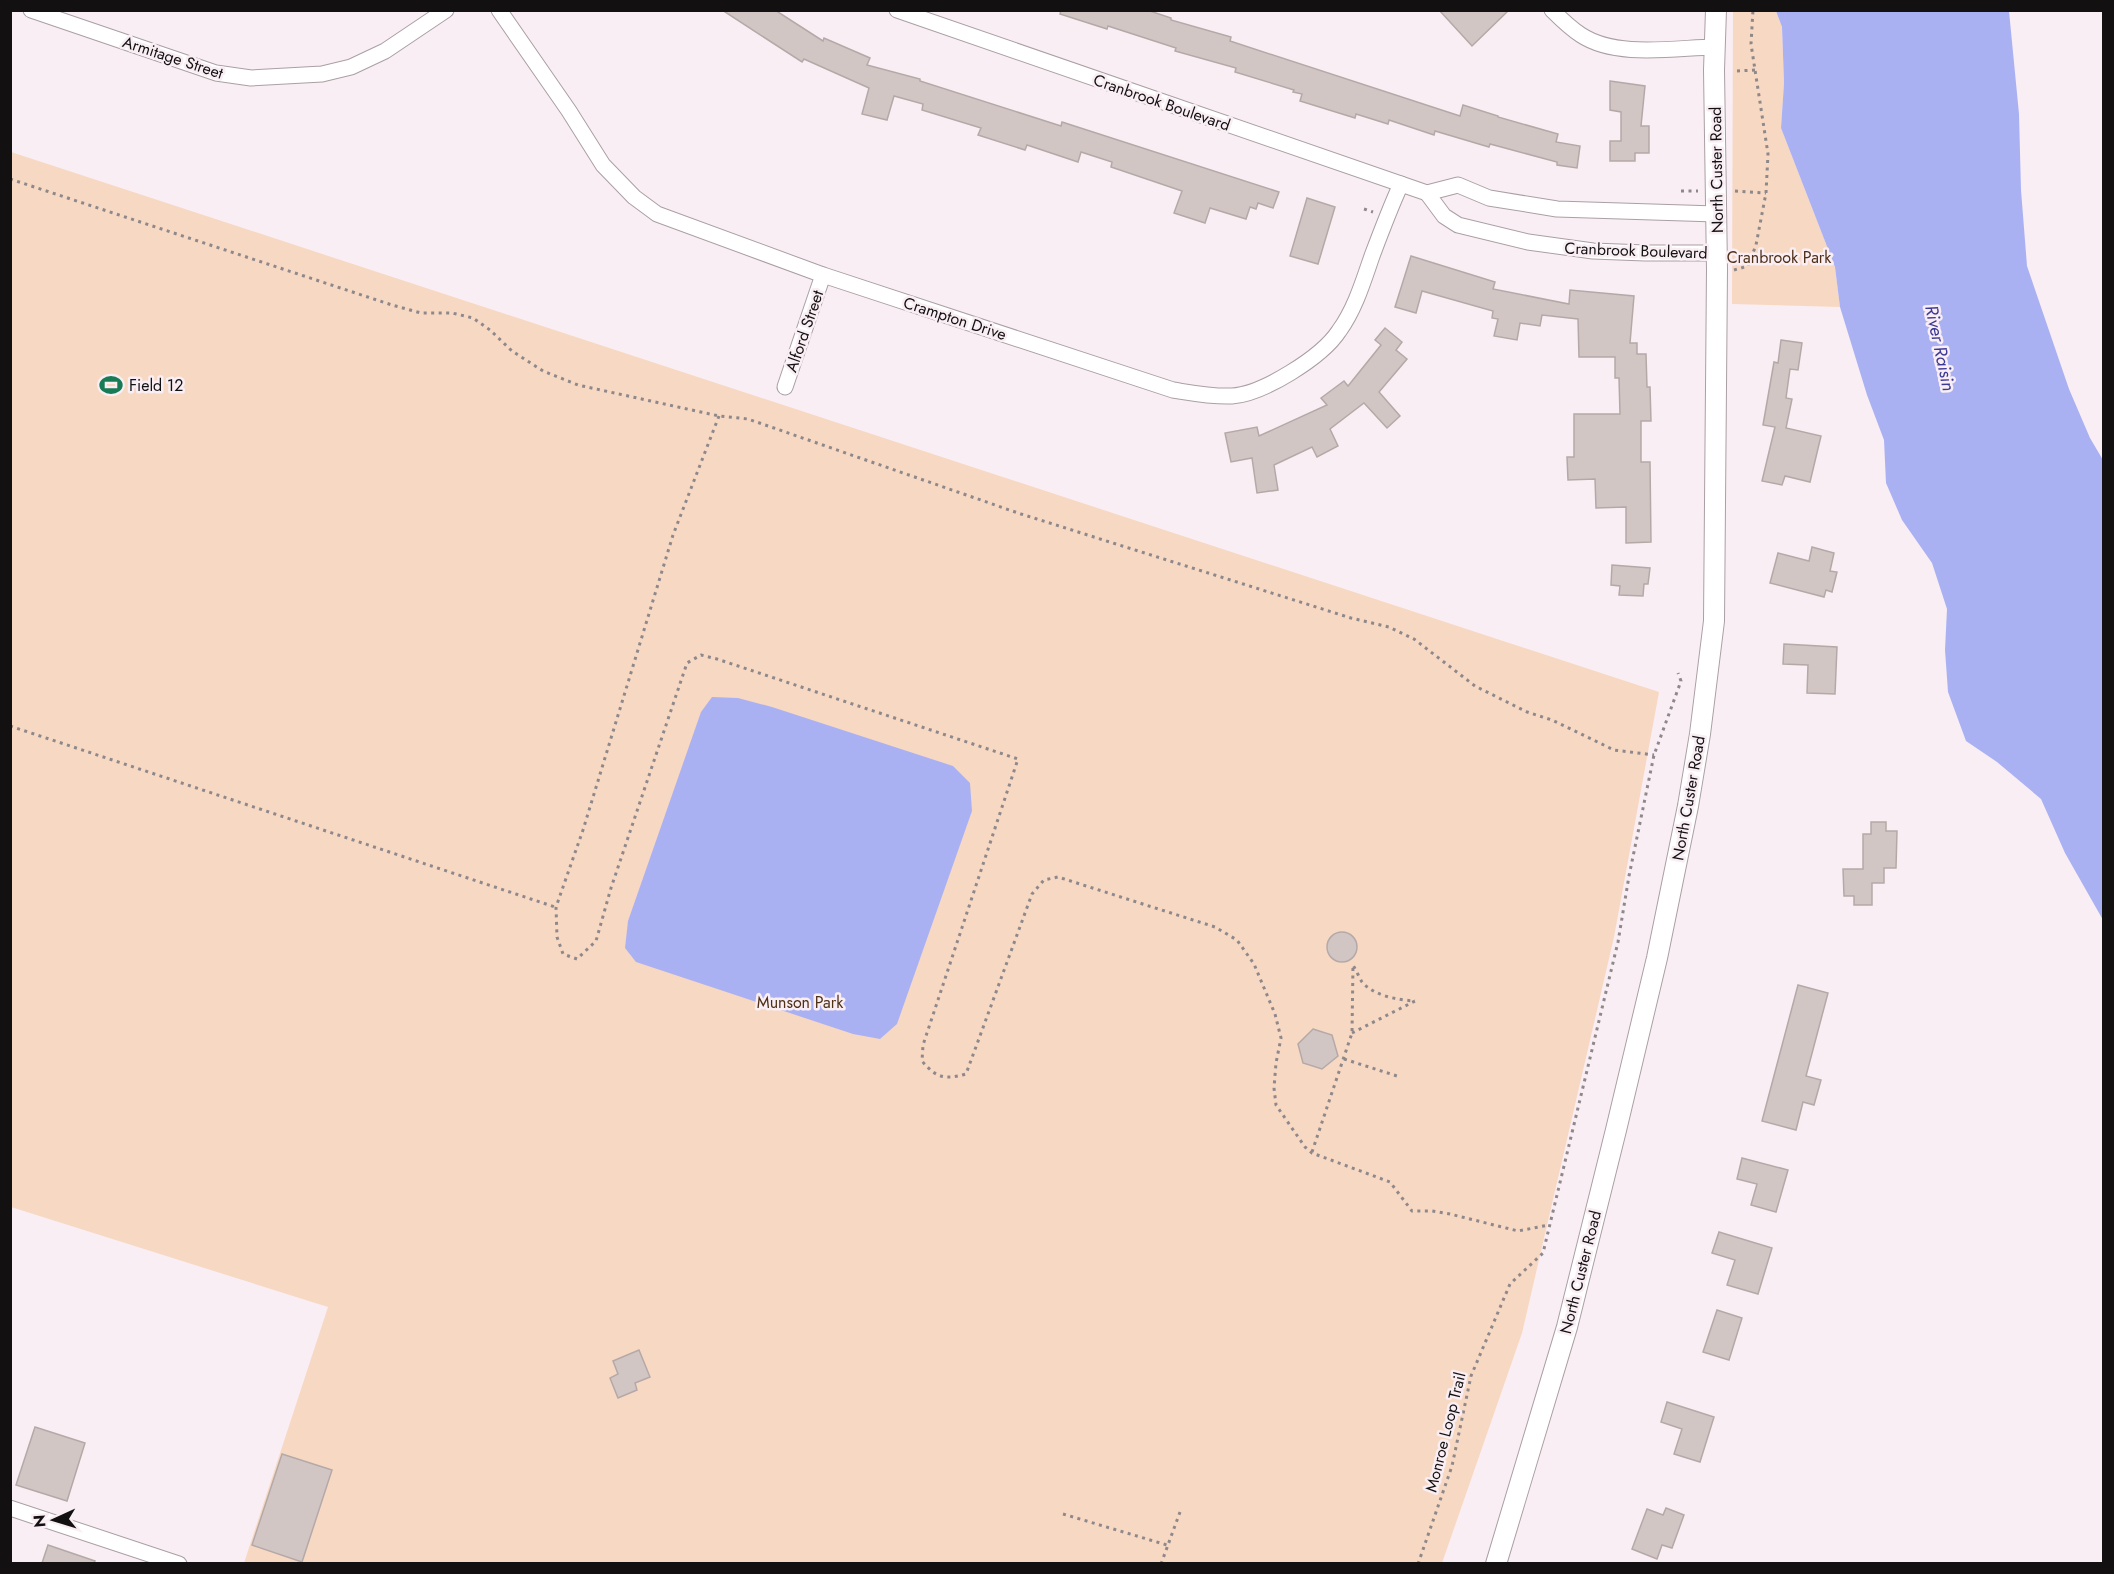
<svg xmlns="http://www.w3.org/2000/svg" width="2114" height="1574" viewBox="0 0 2114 1574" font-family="Jost,sans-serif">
<rect width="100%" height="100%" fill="#f9eef3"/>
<g fill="#f7d8c3">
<polygon points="1733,11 1776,11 1782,27 1784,83 1781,128 1835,267 1840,307 1732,304"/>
<polygon points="11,152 1659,692 1614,937 1522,1333 1442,1563 244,1563 328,1307 11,1207"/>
</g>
<g fill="#aab1f3">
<polygon points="1776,11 2009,11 2019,114 2021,190 2027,266 2069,389 2090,438 2103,460 2103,920 2065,853 2041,799 1997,762 1966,741 1948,692 1945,650 1947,609 1932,563 1902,520 1886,483 1884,440 1867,395 1840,307 1835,267 1781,128 1784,83 1782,27"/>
<polygon points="712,697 738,698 772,707 953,766 970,783 972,811 897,1024 880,1039 853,1034 636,962 625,948 628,921 701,712"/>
</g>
<g fill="#d2c6c5" stroke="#b5a9a8" stroke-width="1.5">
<polygon points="722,10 775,10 823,41 824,38 870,58 867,65 920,79 920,81 1061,126 1062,122 1279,192 1273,208 1258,203 1256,209 1250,207 1246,219 1210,208 1205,223 1174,213 1182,191 1111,167 1112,162 1081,152 1078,162 1027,145 1025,150 978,135 981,128 922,110 923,104 894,96 887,120 862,114 869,88 804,59 802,62"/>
<polygon points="1061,10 1147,10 1171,18 1171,20 1231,37 1230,41 1460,116 1463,105 1498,116 1498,117 1558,134 1556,142 1580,146 1577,168 1557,165 1557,162 1490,144 1489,147 1435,131 1434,135 1389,120 1388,124 1356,114 1355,118 1300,101 1302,94 1293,92 1294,90 1235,72 1236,68 1175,51 1176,48 1108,26 1107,29 1060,14"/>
<polygon points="1439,10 1509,10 1472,46"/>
<polygon points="1610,81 1645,86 1641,126 1649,126 1649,153 1635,153 1635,161 1610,161 1610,141 1621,141 1621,112 1610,110"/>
<polygon points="1307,198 1335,207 1318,264 1290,256"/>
<polygon points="1411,256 1495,282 1493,289 1569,304 1570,290 1634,296 1630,343 1637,343 1637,354 1646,354 1647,387 1650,387 1651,421 1641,421 1641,462 1650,462 1651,542 1626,543 1626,507 1596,508 1595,479 1568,480 1567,457 1574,457 1574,414 1620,414 1619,378 1615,378 1615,357 1579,357 1578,319 1542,315 1540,326 1520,323 1517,340 1494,336 1498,319 1492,318 1493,311 1422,291 1416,313 1395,307"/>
<polygon points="1385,328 1402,342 1396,350 1407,359 1379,392 1400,416 1387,428 1364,403 1330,429 1338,446 1317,457 1312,447 1274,465 1278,490 1257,493 1252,458 1231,462 1225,433 1257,427 1259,436 1327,405 1321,398 1344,381 1348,386 1381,345 1375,340"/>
<polygon points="1781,340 1802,343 1798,370 1790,369 1786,398 1792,399 1786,428 1821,436 1810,482 1785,476 1782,485 1762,481 1775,427 1763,425 1774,362 1778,363"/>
<polygon points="1812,547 1834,553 1830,571 1837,572 1832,592 1826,590 1824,597 1770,583 1778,553 1809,561"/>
<polygon points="1612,565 1650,568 1648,584 1644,584 1643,596 1619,595 1620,586 1611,585"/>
<polygon points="1784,644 1837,647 1835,694 1807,693 1808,665 1783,664"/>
<polygon points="1871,822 1886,822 1886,831 1897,831 1896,868 1884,868 1884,883 1872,883 1872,905 1854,905 1854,896 1844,896 1843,869 1863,869 1863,834 1871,834"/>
<circle cx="1342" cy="947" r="15"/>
<polygon points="1798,985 1828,993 1806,1076 1821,1080 1814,1105 1803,1102 1796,1130 1762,1121"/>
<polygon points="1313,1029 1332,1035 1338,1056 1322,1069 1303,1063 1298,1044"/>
<polygon points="1742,1158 1788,1170 1776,1212 1751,1205 1757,1184 1737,1179"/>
<polygon points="1719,1232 1772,1248 1758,1294 1727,1285 1735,1260 1712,1253"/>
<polygon points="1717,1310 1742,1318 1729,1360 1703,1352"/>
<polygon points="639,1350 650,1377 635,1383 637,1390 618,1398 610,1378 618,1374 613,1361"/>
<polygon points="1667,1402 1714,1417 1700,1462 1674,1454 1682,1429 1661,1422"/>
<polygon points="35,1427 85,1443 67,1501 16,1485"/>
<polygon points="282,1454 332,1470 302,1562 252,1545"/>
<polygon points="1666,1508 1684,1515 1672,1548 1662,1545 1657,1559 1632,1549 1647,1509 1663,1515"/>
<polygon points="48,1545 95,1561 94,1563 42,1563"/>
</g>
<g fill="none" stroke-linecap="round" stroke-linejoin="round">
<g stroke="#aa9fa4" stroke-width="17">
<g id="minor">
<polyline points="31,10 216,73 251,78 322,74 351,67 385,51 446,10"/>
<path d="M499 10 569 111 603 165 634 197 657 214 823 275 1173 390C1192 393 1212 397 1232 396 1263 394 1322 357 1339 331 1355 309 1363 282 1372 256 1381 232 1390 208 1401 184"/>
<polyline points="897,10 1427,193 1458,185 1489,198 1557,209 1716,214"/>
<path d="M1552 10C1561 19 1570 28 1581 35 1616 58 1673 48 1714 47"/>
<polyline points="1427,193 1444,216 1458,225 1528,242 1593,251 1645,253 1717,253"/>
<polyline points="785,387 823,275"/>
<polyline points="10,1508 179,1564"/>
</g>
</g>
<g stroke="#aa9fa4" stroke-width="22">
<polyline id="tertiary" points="1496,1564 1567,1327 1616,1130 1657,958 1688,806 1700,734 1714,621 1717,269 1714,70 1716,10"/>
</g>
<g stroke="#8f888b" stroke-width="3" stroke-dasharray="3 4.5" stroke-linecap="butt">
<polyline points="1737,71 1755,70"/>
<polyline points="10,179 392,305 421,313 452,313 473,318 490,330 512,351 543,371 578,385 719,416 748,419 1021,514 1351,618 1389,627 1414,639 1475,686 1527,712 1552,720 1614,750 1654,755"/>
<polyline points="1681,191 1698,191"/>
<polyline points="1735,191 1766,193"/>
<polyline points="1364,209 1373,212"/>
<polyline points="1734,270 1748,266 1756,245 1766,193 1768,154 1751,44 1753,10"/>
<path d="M719 416 673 535 583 830 556 907 557 937 563 954 577 959 596 941 611 888 687 663 701 655 717 659 1018 759 923 1045 922 1061C936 1078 945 1080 966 1074L1032 894 1044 880 1058 877 1215 927 1237 940 1254 964 1275 1014 1281 1038 1276 1063 1274 1088 1276 1105 1305 1147 1312 1153 1390 1182 1412 1211H1432L1450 1214 1518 1231 1549 1225"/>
<polyline points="10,726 555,907"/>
<polyline points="1352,1033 1415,1001"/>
<polyline points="1344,1059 1397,1076"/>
<path d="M1312 1152 1352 1033 1353 965C1356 970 1359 977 1362 982 1374 996 1398 1000 1415 1001"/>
<polyline points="1063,1514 1167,1545"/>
<polyline points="1161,1564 1180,1512"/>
<polyline points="1418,1564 1452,1466 1471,1376 1510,1284 1543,1253 1618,942 1629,876 1654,755 1681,681 1678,673"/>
</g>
<use href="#minor" stroke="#fff" stroke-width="15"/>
<use href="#tertiary" stroke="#fff" stroke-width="20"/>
</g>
<defs>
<g id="stadium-bare" transform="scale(1.8)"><path d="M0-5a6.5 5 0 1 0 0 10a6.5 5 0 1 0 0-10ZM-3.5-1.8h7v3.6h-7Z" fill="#177c56" stroke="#f9eef3" stroke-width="2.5" paint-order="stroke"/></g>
</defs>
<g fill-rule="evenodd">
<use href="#stadium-bare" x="111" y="385"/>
</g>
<g text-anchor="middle" stroke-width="5" stroke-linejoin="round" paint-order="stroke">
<g font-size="16" fill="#131011" stroke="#f9eef3">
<text transform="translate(173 57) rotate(18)" y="6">Armitage Street</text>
<text transform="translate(1162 102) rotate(19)" y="6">Cranbrook Boulevard</text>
<text transform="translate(1716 170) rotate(-91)" y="6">North Custer Road</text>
<text transform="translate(1636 250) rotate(2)" y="6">Cranbrook Boulevard</text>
<text transform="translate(955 318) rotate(18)" y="6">Crampton Drive</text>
<text transform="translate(804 331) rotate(-71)" y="6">Alford Street</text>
<text transform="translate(1688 798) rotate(-80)" y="6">North Custer Road</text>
<text transform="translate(1580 1272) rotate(-76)" y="6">North Custer Road</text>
<text transform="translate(1445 1432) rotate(-76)" y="6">Monroe Loop Trail</text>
</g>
<g font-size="16" fill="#4f3017" stroke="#f9eef3">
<text x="1779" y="263">Cranbrook Park</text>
<text x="800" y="1008">Munson Park</text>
</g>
<g font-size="16" fill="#131011" stroke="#f9eef3" text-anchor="start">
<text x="129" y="391">Field 12</text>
</g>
<g font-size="18" font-style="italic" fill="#3b3895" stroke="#f9eef3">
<text transform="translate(1940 348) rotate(78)" y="6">River Raisin</text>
</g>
</g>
<rect width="2114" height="1574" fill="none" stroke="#131011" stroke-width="24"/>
<g transform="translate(54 1520) rotate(266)" stroke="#f9eef3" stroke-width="4.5" paint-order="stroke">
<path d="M0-4.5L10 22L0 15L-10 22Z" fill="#131011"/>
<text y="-9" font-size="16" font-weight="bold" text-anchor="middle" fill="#131011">N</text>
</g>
</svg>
